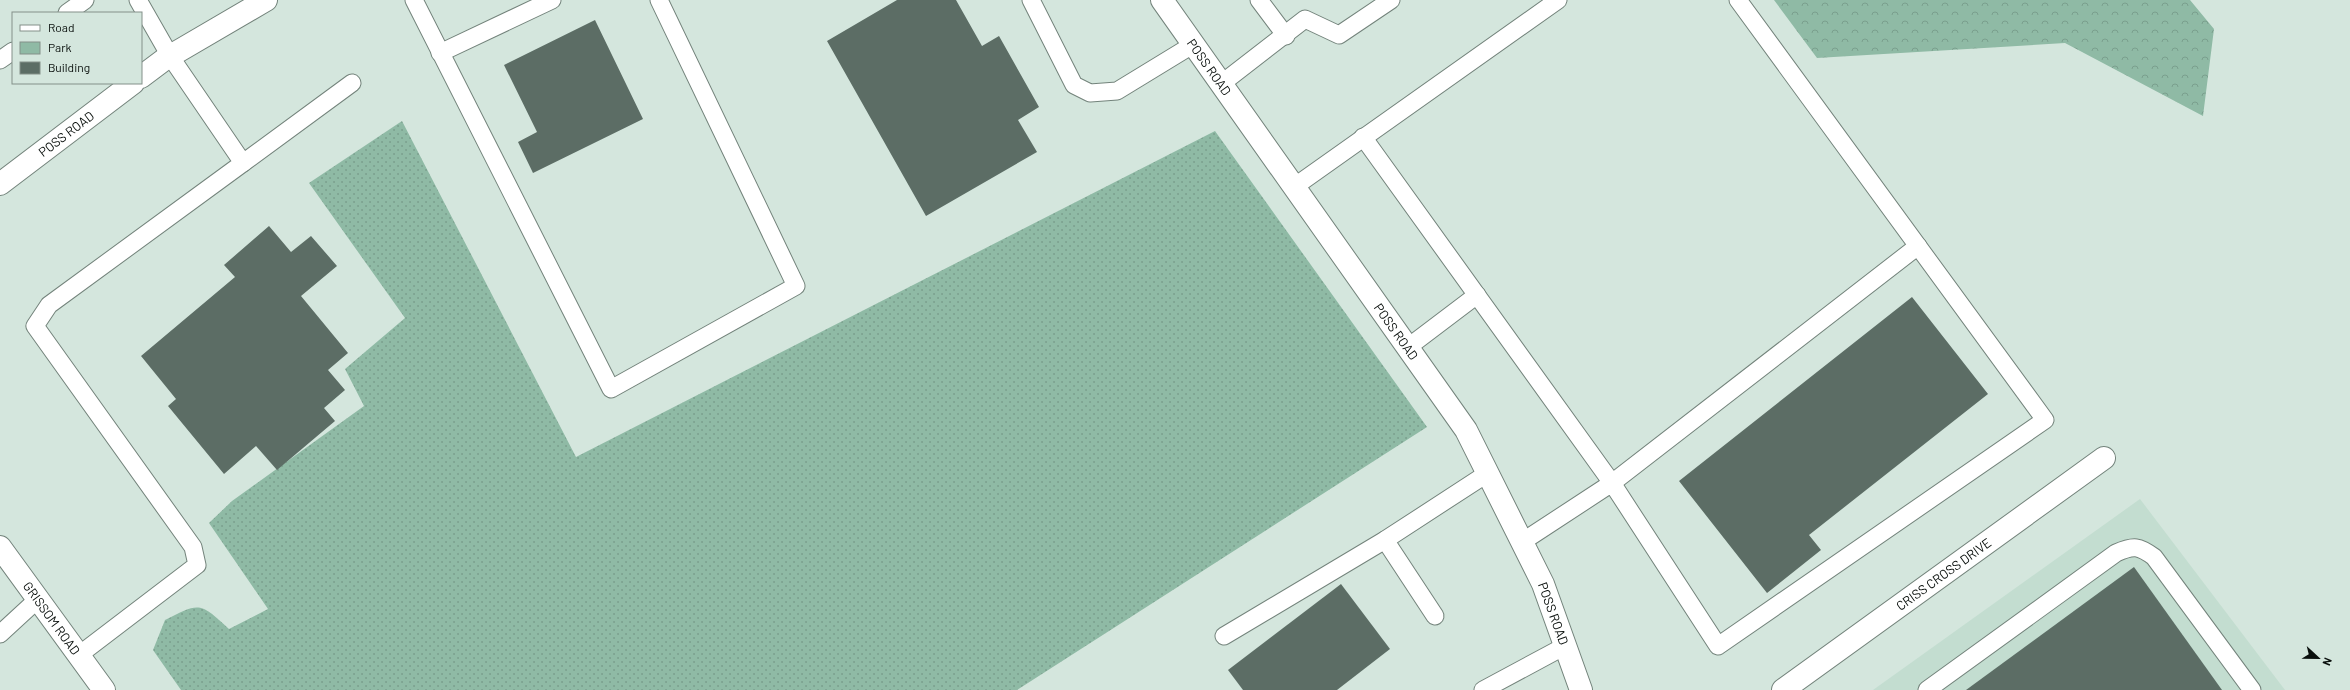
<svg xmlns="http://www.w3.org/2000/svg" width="2350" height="690" viewBox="0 0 2350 690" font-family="Barlow,sans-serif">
<defs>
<pattern id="green-dots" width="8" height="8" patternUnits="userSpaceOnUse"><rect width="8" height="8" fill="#8fbaa5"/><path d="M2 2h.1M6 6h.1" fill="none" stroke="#7a9f8d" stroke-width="1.8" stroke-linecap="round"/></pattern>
<pattern id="forest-crowns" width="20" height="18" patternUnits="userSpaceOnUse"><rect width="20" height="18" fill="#8fbaa5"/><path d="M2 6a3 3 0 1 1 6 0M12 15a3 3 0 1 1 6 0" fill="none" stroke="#7a9f8d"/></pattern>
</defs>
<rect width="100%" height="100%" fill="#d4e6dd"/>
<polygon fill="#c3ddd0" points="2140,499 2285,690 1873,690"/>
<path fill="url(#green-dots)" d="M402 121 576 457 1215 131 1427 427 1017 690H181L153 650 165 620C200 602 200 602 229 629L268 609 209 523 232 501 364 406 345 369 405 318 309 183Z"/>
<polygon fill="url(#forest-crowns)" points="1774,0 2190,0 2214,29 2203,116 2065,43 1817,58"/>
<g fill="#5c6d65">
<polygon points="897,0 956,0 982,46 999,36 1039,107 1018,120 1037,152 926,216 827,41"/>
<polygon points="595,20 643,119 533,173 518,142 537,132 504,65"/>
<polygon points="269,226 291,252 311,236 337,266 301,296 348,353 328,370 345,390 324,408 335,421 277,470 256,446 224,474 168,406 176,399 141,356 235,277 224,265"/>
<polygon points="1912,297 1988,394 1809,535 1821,550 1767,593 1679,481"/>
<polygon points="2134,567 2222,690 1966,690"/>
<polygon points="1341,584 1390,649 1337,690 1243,690 1228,670"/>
</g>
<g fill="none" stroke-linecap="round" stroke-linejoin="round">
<g stroke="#73837b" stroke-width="19">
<g id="service">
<polyline points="414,0 611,389 796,286 659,0"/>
<polyline points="1031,0 1074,85 1090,93 1117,91 1194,44"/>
<polyline points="1259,0 1286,36"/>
<polyline points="67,13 85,0"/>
<polyline points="440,53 552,0"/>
<polyline points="0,60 13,51"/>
<polyline points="1221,84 1305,19 1339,35 1391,0"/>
<polyline points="1363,137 1612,483 1918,246"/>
<polyline points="243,163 352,83"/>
<polyline points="1294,187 1558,0"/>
<polyline points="1407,348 1477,295"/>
<polyline points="1385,540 1435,616"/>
<polyline points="1522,542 1612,483 1718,646 2045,420 1738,0"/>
<polyline points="0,634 38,599"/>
<polyline points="1224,636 1385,540 1488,473"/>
<polyline points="79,655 197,565 193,547 35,326 49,305 243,163 170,56 138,0"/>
<polyline points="1483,690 1565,646"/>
<path d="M1927 690 2116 553C2134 545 2139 546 2154 557L2252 690"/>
</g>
</g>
<g stroke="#73837b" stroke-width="24">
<g id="minor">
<path id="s1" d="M1162 0 1466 430 1543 584 1581 690"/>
<polyline points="141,77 165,59 266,0"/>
<path id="s2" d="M0 184 133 83"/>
<path id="s3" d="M1783 690 2104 458"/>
</g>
</g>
<g stroke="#73837b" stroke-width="24">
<g id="primary">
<path id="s4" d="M0 547 104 690"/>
</g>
</g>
<use href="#service" stroke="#fff" stroke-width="17"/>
<use href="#minor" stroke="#fff" stroke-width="22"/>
<use href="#primary" stroke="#fff" stroke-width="22"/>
</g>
<g text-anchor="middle" stroke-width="3" stroke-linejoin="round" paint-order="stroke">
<g font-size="13" fill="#090f0c" stroke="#d4e6dd">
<text dy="5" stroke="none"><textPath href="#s1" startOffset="82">POSS ROAD</textPath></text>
<text dy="5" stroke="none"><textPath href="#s2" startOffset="83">POSS ROAD</textPath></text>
<text dy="5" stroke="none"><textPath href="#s1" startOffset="406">POSS ROAD</textPath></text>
<text dy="5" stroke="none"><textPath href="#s3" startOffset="198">CRISS CROSS DRIVE</textPath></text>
<text dy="5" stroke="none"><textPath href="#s1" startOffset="730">POSS ROAD</textPath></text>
<text dy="5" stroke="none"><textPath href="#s4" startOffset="88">GRISSOM ROAD</textPath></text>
</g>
</g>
<rect x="12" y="12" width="130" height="72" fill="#d4e6dd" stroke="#839089"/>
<rect x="20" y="25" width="20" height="6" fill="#ffffff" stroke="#839089"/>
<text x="48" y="32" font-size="12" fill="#090f0c">Road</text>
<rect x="20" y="42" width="20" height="12" fill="#8fbaa5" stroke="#839089"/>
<text x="48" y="52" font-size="12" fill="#090f0c">Park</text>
<rect x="20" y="62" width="20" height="12" fill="#5c6d65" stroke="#839089"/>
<text x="48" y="72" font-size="12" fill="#090f0c">Building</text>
<g transform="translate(2318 658) rotate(112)" stroke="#d4e6dd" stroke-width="3" paint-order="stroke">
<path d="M0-3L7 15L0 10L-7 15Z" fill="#090f0c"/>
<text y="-6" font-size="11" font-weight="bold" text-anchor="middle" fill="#090f0c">N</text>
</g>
</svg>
